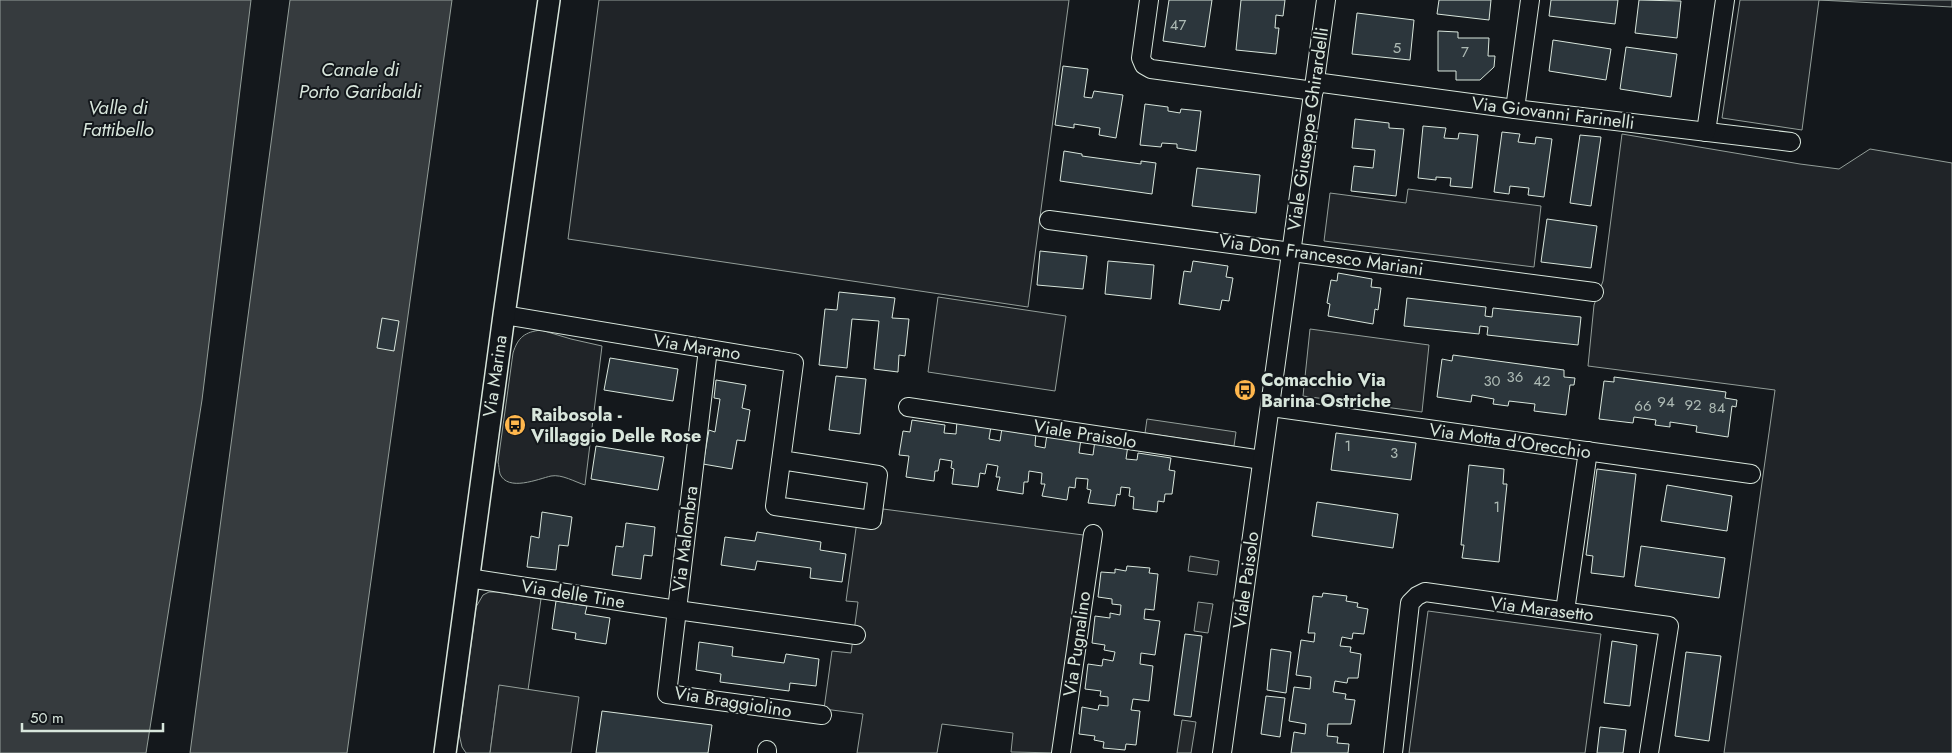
<svg xmlns="http://www.w3.org/2000/svg" width="1952" height="753" viewBox="0 0 1952 753" font-family="Jost,sans-serif">
<rect width="100%" height="100%" fill="#14181c"/>
<g fill="#202428" stroke="#939e99">
<polygon points="599,0 1069,0 1028,307 568,239"/>
<polygon points="1740,0 1952,0 1952,7 1819,0 1802,130 1722,118"/>
<polygon points="1622,134 1800,164 1839,169 1870,149 1952,163 1952,753 1724,753 1775,390 1588,366 1594,305 1603,281"/>
<polygon points="1408,189 1541,206 1534,267 1324,241 1330,193 1406,203"/>
<polygon points="938,297 1066,316 1055,391 928,372"/>
<path d="M541 330 571 339 602 346 585 485C575 482 562 474 551 476 538 479 508 492 500 474 499 470 499 465 498 462L513 353C518 337 525 332 541 330Z"/>
<polygon points="883,509 1091,536 1059,753 1011,752 1013,733 942,724 937,753 857,753 863,714 824,709 832,651 851,653 858,602 846,601 857,521 881,524"/>
<polygon points="489,592 496,592 541,599 528,690 499,686 490,753 466,753 462,747 459,734 476,607 483,595"/>
<polygon points="1428,611 1601,634 1585,753 1409,753"/>
</g>
<g fill="#24282b" stroke="#939e99">
<polygon points="1310,329 1429,345 1422,412 1303,396"/>
<polygon points="1147,419 1236,432 1234,446 1145,433"/>
<polygon points="1190,556 1219,561 1217,575 1188,571"/>
<polygon points="1198,602 1213,604 1208,633 1194,631"/>
<polygon points="499,685 579,697 571,753 490,753"/>
<polygon points="1182,720 1196,722 1191,753 1177,753"/>
</g>
<g fill="#363b3e" stroke="#939e99">
<polygon points="0,0 251,0 202,400 146,753 0,753"/>
<polygon points="290,0 452,0 347,753 190,753"/>
</g>
<g fill="#2c363c" stroke="#d8e6dc">
<polygon points="1169,0 1212,0 1205,47 1163,41"/>
<polygon points="1241,0 1285,0 1283,16 1276,15 1275,28 1279,28 1276,54 1236,50"/>
<polygon points="1439,0 1491,0 1489,20 1437,14"/>
<polygon points="1551,0 1618,0 1615,24 1549,16"/>
<polygon points="1639,0 1681,1 1677,38 1635,33"/>
<polygon points="1357,13 1414,20 1410,60 1352,54"/>
<polygon points="1438,31 1458,32 1458,38 1489,38 1488,56 1495,56 1494,67 1480,80 1456,80 1456,71 1438,71"/>
<polygon points="1553,40 1611,49 1606,80 1549,71"/>
<polygon points="1626,47 1677,54 1671,97 1620,89"/>
<polygon points="1063,66 1088,69 1084,97 1092,98 1094,91 1123,95 1116,138 1099,135 1100,128 1074,124 1074,128 1055,125"/>
<polygon points="1145,104 1168,107 1168,111 1180,113 1181,109 1201,111 1196,151 1177,148 1177,144 1162,143 1161,147 1140,145"/>
<polygon points="1355,119 1389,123 1389,128 1404,129 1396,196 1351,191 1354,166 1373,168 1375,150 1352,148"/>
<polygon points="1423,126 1446,128 1444,138 1458,139 1459,133 1478,135 1472,188 1450,186 1451,178 1436,177 1436,180 1418,178"/>
<polygon points="1502,132 1520,134 1518,142 1535,144 1536,137 1552,139 1544,197 1528,195 1529,188 1510,186 1509,194 1494,192"/>
<polygon points="1580,135 1601,137 1591,206 1570,203"/>
<polygon points="1064,151 1082,154 1082,156 1141,164 1141,161 1156,163 1152,194 1060,181"/>
<polygon points="1197,168 1260,175 1256,213 1192,206"/>
<polygon points="1547,219 1597,226 1591,268 1541,262"/>
<polygon points="1040,251 1087,256 1083,289 1037,285"/>
<polygon points="1108,261 1154,265 1151,299 1105,294"/>
<polygon points="1193,261 1228,266 1226,277 1233,278 1229,301 1222,300 1220,310 1179,304 1184,271 1191,272"/>
<polygon points="1338,273 1372,279 1371,287 1381,288 1378,310 1375,309 1373,324 1328,316 1330,304 1327,303 1331,280 1337,281"/>
<polygon points="839,292 895,298 892,318 909,319 905,356 899,355 898,372 874,369 879,321 852,319 847,368 819,365 825,309 837,310"/>
<polygon points="1407,298 1486,307 1485,316 1492,317 1493,308 1581,317 1578,345 1487,335 1488,327 1480,326 1479,334 1404,326"/>
<polygon points="382,318 399,321 394,351 377,348"/>
<polygon points="1453,355 1564,370 1564,377 1575,378 1574,385 1570,385 1566,415 1534,411 1535,404 1509,401 1508,406 1493,404 1494,399 1472,395 1471,402 1437,397 1442,359 1452,361"/>
<polygon points="610,358 678,369 673,401 604,390"/>
<polygon points="836,376 866,379 860,434 829,430"/>
<polygon points="1614,377 1726,392 1725,398 1737,400 1736,407 1732,406 1728,437 1696,432 1697,426 1670,422 1670,427 1655,425 1656,420 1634,417 1633,423 1599,419 1604,381 1614,382"/>
<polygon points="716,380 746,385 742,408 750,410 745,441 737,440 732,469 703,464 709,430 715,432 720,399 714,398"/>
<polygon points="912,420 945,425 944,433 956,434 957,421 991,426 989,439 1000,441 1002,428 1036,432 1035,446 1045,448 1047,434 1081,439 1079,453 1093,455 1095,440 1128,445 1126,459 1137,460 1138,453 1171,458 1169,470 1175,471 1172,494 1165,494 1164,502 1158,501 1157,512 1133,509 1134,497 1129,496 1130,488 1121,487 1120,495 1117,494 1115,506 1088,503 1091,490 1087,489 1088,479 1076,478 1075,488 1069,487 1067,500 1042,496 1045,484 1041,484 1042,473 1029,471 1028,482 1024,482 1023,494 997,490 1000,477 996,477 998,466 987,464 985,474 980,473 978,487 952,484 954,469 951,468 952,461 940,459 938,471 935,471 934,481 906,477 909,456 899,455 903,431 910,432"/>
<polygon points="1336,433 1416,443 1411,480 1331,470"/>
<polygon points="596,446 664,457 658,490 591,479"/>
<polygon points="1469,465 1504,469 1503,484 1507,484 1499,562 1462,558 1464,545 1461,545"/>
<polygon points="1597,469 1636,474 1624,577 1591,573 1593,556 1586,555"/>
<polygon points="1667,485 1732,496 1727,531 1661,521"/>
<polygon points="1317,502 1398,514 1393,548 1312,536"/>
<polygon points="542,512 572,517 568,546 559,545 556,570 527,567 531,536 539,538"/>
<polygon points="626,523 655,527 652,556 644,555 641,579 612,575 616,546 623,547"/>
<polygon points="757,532 821,542 820,550 846,554 842,582 810,578 811,568 757,561 755,570 721,565 725,537 755,541"/>
<polygon points="1641,546 1725,558 1719,598 1635,586"/>
<polygon points="1127,566 1150,568 1149,573 1158,574 1154,610 1145,609 1144,619 1160,621 1155,655 1141,653 1140,664 1153,666 1149,701 1133,699 1131,710 1140,711 1136,745 1126,744 1125,750 1103,748 1104,742 1094,740 1095,736 1079,734 1082,707 1098,710 1099,705 1108,706 1108,697 1100,696 1101,691 1085,689 1088,664 1102,666 1103,659 1113,661 1115,652 1104,650 1105,645 1092,643 1095,616 1110,618 1110,613 1120,615 1121,605 1112,604 1112,599 1098,597 1101,572 1115,573 1115,569 1126,571"/>
<polygon points="1323,593 1347,596 1346,601 1358,603 1357,607 1368,609 1364,634 1353,633 1352,639 1342,637 1340,646 1351,647 1350,652 1361,654 1358,678 1348,678 1347,683 1335,681 1333,692 1346,694 1345,699 1355,700 1351,724 1328,724 1327,736 1338,737 1337,743 1349,744 1348,753 1291,753 1294,732 1305,734 1306,724 1289,721 1294,687 1310,689 1311,677 1296,675 1301,640 1314,642 1315,633 1308,633 1313,596 1322,597"/>
<polygon points="556,601 587,606 585,614 610,618 606,644 575,639 576,633 552,629"/>
<polygon points="1185,634 1202,636 1191,717 1174,715"/>
<polygon points="1612,641 1637,645 1630,706 1604,703"/>
<polygon points="699,642 733,647 732,656 784,663 786,654 819,659 816,686 790,683 789,691 720,682 721,674 696,670"/>
<polygon points="1271,649 1291,652 1286,693 1267,690"/>
<polygon points="1686,652 1721,656 1709,741 1675,736"/>
<polygon points="1266,696 1285,698 1280,737 1261,734"/>
<polygon points="602,711 712,725 708,753 596,753"/>
<polygon points="1600,727 1626,730 1623,753 1597,753"/>
</g>
<g fill="none" stroke-linecap="round" stroke-linejoin="round">
<g stroke="#d8e6dc" stroke-width="20">
<g id="minor">
<polyline points="1149,0 1141,58 1144,65 1151,69 1314,91"/>
<polyline points="1315,82 1515,109 1791,142"/>
<polyline points="1515,109 1530,0"/>
<polyline points="1706,132 1725,0"/>
<polyline points="1049,220 1594,292"/>
<polyline points="504,315 794,363 775,506 872,520 878,475 781,460"/>
<polyline points="708,349 667,694 822,715"/>
<polyline points="908,407 1262,460"/>
<polyline points="1270,407 1751,474"/>
<polyline points="468,578 677,610 856,635"/>
<polyline points="1565,611 1588,451"/>
<polyline points="767,753 767,750"/>
<polyline points="1061,753 1093,534"/>
<polyline points="1222,753 1326,0"/>
<polyline points="1393,753 1410,603 1417,596 1425,592 1669,626 1649,753"/>
</g>
</g>
<g stroke="#d8e6dc" stroke-width="24">
<polyline id="tertiary" points="445,753 504,315 549,0"/>
</g>
<use href="#minor" stroke="#14181c" stroke-width="18"/>
<use href="#tertiary" stroke="#14181c" stroke-width="21"/>
</g>
<defs>
<g id="bus-disc" transform="scale(1.125)"><circle r="9.5" fill="#ffb74d" stroke="#14181c"/><path d="M-5-6H5V4H4V6H2V4H-2V6H-4V4H-5ZM-3.5-4V0h7V-4ZM-3.5 1.2v1.5H-2V1.2ZM2 1.2v1.5H3.5V1.2Z" fill="#111"/></g>
</defs>
<g fill-rule="evenodd">
<use href="#bus-disc" x="1245" y="390"/>
<use href="#bus-disc" x="515" y="425"/>
</g>
<g text-anchor="middle" stroke-width="4" stroke-linejoin="round" paint-order="stroke">
<g font-size="15" fill="#adbab4">
<text x="1178" y="30">47</text>
<text x="1397" y="53">5</text>
<text x="1465" y="57">7</text>
<text x="1515" y="382">36</text>
<text x="1492" y="386">30</text>
<text x="1542" y="386">42</text>
<text x="1666" y="407">94</text>
<text x="1693" y="410">92</text>
<text x="1643" y="411">66</text>
<text x="1717" y="413">84</text>
<text x="1348" y="451">1</text>
<text x="1394" y="458">3</text>
<text x="1497" y="512">1</text>
</g>
<g font-size="18" fill="#d8e6dc" stroke="#14181c">
<text transform="translate(1553 113) rotate(7)" y="6">Via Giovanni Farinelli</text>
<text transform="translate(1308 129) rotate(-82)" y="6">Viale Giuseppe Ghirardelli</text>
<text transform="translate(1321 255) rotate(8)" y="6">Via Don Francesco Mariani</text>
<text transform="translate(697 347) rotate(9)" y="6">Via Marano</text>
<text transform="translate(495 376) rotate(-82)" y="6">Via Marina</text>
<text transform="translate(1085 434) rotate(9)" y="6">Viale Praisolo</text>
<text transform="translate(1510 441) rotate(8)" y="6">Via Motta d'Orecchio</text>
<text transform="translate(685 539) rotate(-83)" y="6">Via Malombra</text>
<text transform="translate(1246 580) rotate(-82)" y="6">Viale Paisolo</text>
<text transform="translate(573 594) rotate(9)" y="6">Via delle Tine</text>
<text transform="translate(1542 609) rotate(7)" y="6">Via Marasetto</text>
<text transform="translate(1077 644) rotate(-82)" y="6">Via Pugnalino</text>
<text transform="translate(733 702) rotate(9)" y="6">Via Braggiolino</text>
</g>
<g font-size="18" font-weight="bold" fill="#d8e6dc" stroke="#14181c" text-anchor="start">
<text x="1261" y="386">Comacchio Via<tspan x="1261" dy="21">Barina Ostriche</tspan></text>
<text x="531" y="421">Raibosola -<tspan x="531" dy="21">Villaggio Delle Rose</tspan></text>
</g>
<g font-size="19" font-style="italic" fill="#d8e6dc" stroke="#14181c">
<text x="360" y="76">Canale di<tspan x="360" dy="22">Porto Garibaldi</tspan></text>
<text x="118" y="114">Valle di<tspan x="118" dy="22">Fattibello</tspan></text>
</g>
</g>
<path d="M22 723v8h141v-8" fill="none" stroke="#d8e6dc" stroke-width="2.5"/>
<text x="30" y="723" font-size="15" fill="#d8e6dc" stroke="#14181c" stroke-width="4" paint-order="stroke">50 m</text>
</svg>
